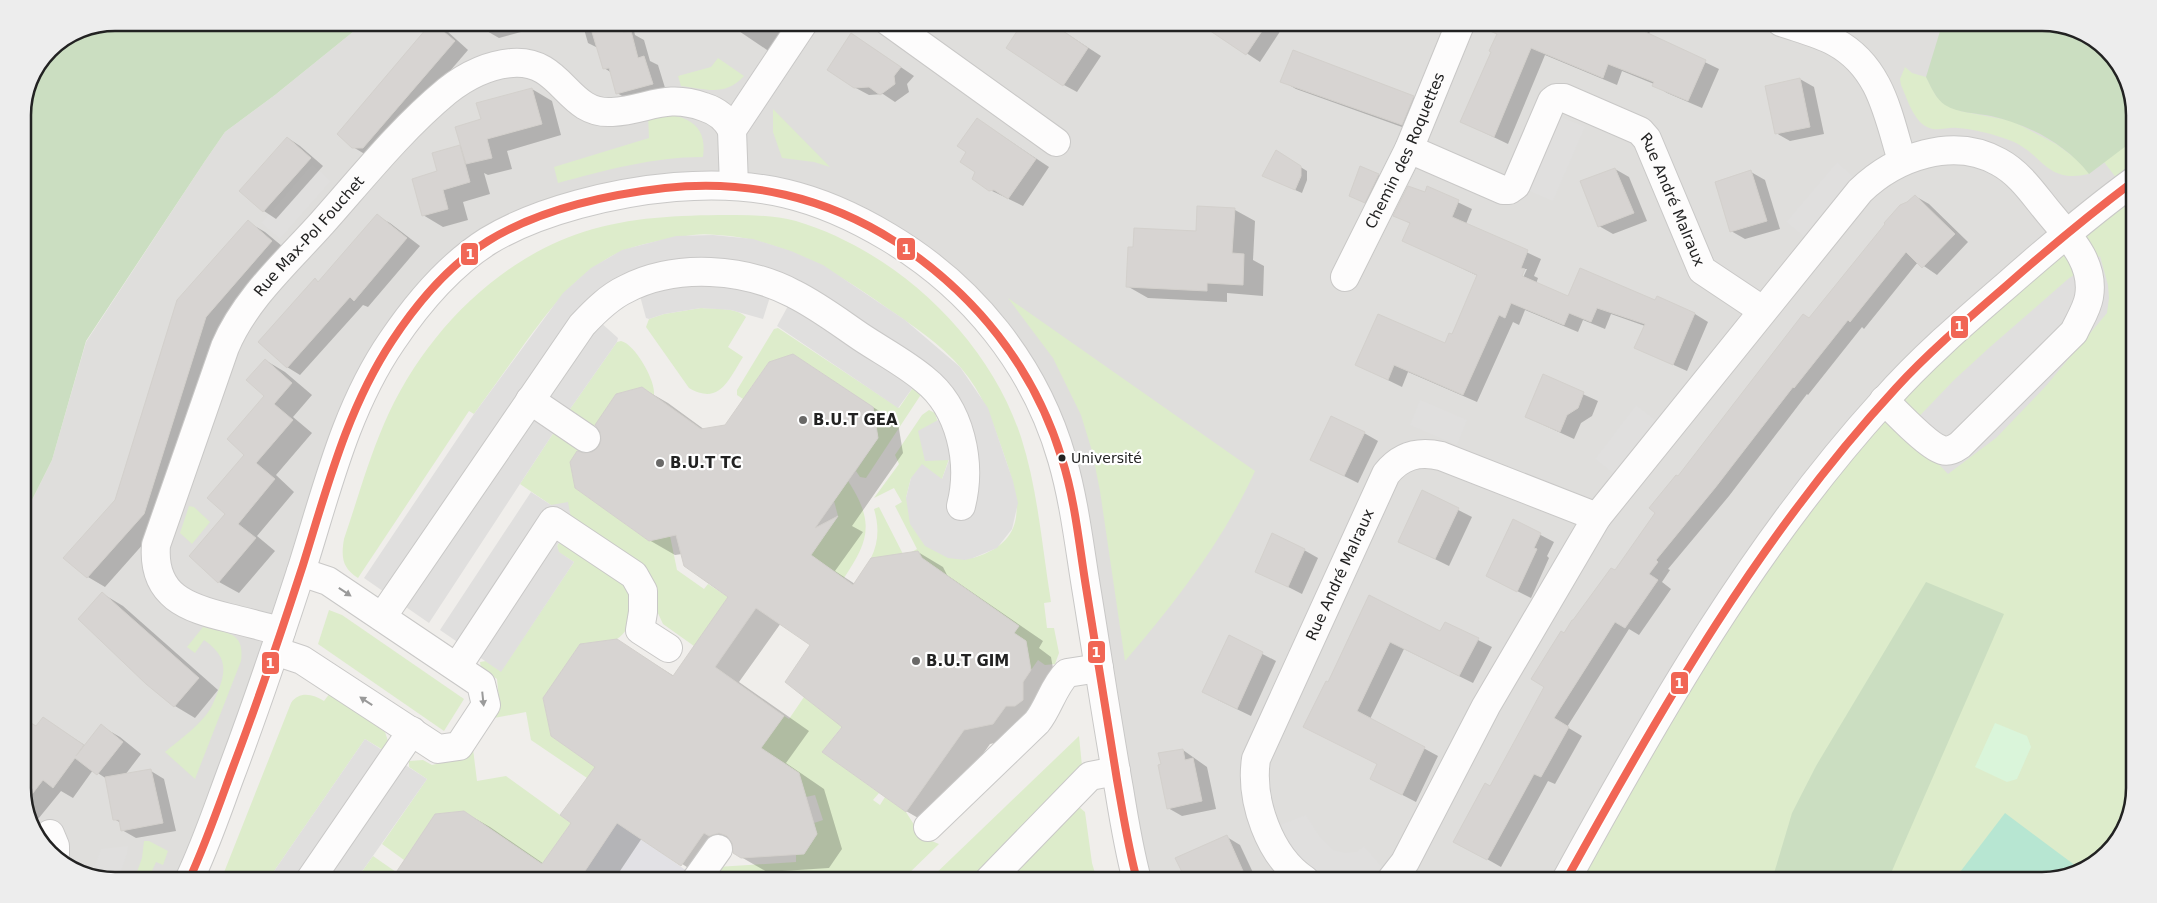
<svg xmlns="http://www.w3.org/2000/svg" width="2157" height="903" viewBox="0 0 2157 903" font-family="'DejaVu Sans',sans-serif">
<rect width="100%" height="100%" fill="#f0eeeb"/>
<polygon fill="#dfdedc" points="364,23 1940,23 1942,28 2048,89 2125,188 1566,880 1137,880 1044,408 908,249 734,186 508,231 392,340 189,880 115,880 80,874 42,844 23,794 23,647 26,644 23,613 23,518 52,460 86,342 205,161 225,132 275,95"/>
<g fill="#ddeccb">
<polygon points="1940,23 2042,23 2077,29 2115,59 2134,110 2134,788 2128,823 2093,865 2042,880 1566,880 1841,451 2124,188 2048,89"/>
<path d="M718 58 744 76C725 97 706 89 681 86L678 76 711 67Z"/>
<path d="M1905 67 1912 73 1926 77 1936 96 1960 111 2012 121 2056 144 2079 161 2089 174C2044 184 2044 153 2009 140 1992 134 1975 129 1957 128 1947 127 1936 132 1927 127 1913 120 1907 98 1901 85L1900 79Z"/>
<polygon points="773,109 830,167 814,162 782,158 773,132"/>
<path d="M648 114C678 113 709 119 703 157 653 157 606 170 558 183L554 167 649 138Z"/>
<path d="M736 215C756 215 776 216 796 221 896 251 988 337 1021 437 1038 490 1042 547 1051 602L1044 603 1047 628H1054L1059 653 1055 664 1045 665 1038 660 1031 670 1026 641 1014 633 1019 626 871 558C879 542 879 526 874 509L879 507 904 556 917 549 895 506 902 502 894 488 874 498 899 464 895 455 922 415 929 410 935 413 949 459 942 479 911 478 906 498 973 558C1034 540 1018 495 1002 449 992 420 982 392 961 368 941 344 912 325 887 308 839 274 790 243 730 236 718 235 705 233 693 235 683 236 673 238 664 240 643 244 624 248 605 260 571 280 549 311 525 343 508 367 491 390 474 414L469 411 358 578C342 568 341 557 344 539 357 501 368 461 384 424 422 336 498 256 593 229 639 216 688 215 736 215Z"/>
<path d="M1008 298 1255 471C1223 541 1175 603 1125 661L1100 491 1092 451 1081 415 1053 358Z"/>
<path d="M701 308C714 309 736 307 746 317L728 347 743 357C729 379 720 406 689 388L646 327 649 319 664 314Z"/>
<polygon points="778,328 899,408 914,386 922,393 866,478 860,477 856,471 878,438 873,407 793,354 769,362 743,399 737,395 737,390 774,329"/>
<path d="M621 341C635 344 656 381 654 395L642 387 616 394 593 428 571 412 570 409 617 342Z"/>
<polygon points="554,432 580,447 570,462 575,488 649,541 670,536 677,570 704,589 708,584 728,597 694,646 663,624 656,609 551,505 520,484"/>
<path d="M848 481C875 522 869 541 844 578L798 547 805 536 826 533 838 516 834 501Z"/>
<polygon points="189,506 194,507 210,522 192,544 180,533"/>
<path d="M560 541 619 575 632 593C631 610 633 629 617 639L580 644 543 698 551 736 605 774 587 778 531 740 526 712 494 718 500 710 497 679 481 668 480 662 486 661 501 671 574 562 558 552 557 546Z"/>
<polygon points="329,610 342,615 464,699 444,731 318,644"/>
<path d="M203 627C226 633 245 631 241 661L195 779 165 752C179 740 195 729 206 715 211 709 214 701 217 694 227 670 227 656 204 640L195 653 187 647Z"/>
<path d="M330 693 385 732 391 750H383L365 739 268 880H221L291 703C299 691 313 694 324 701Z"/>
<polygon points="804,697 827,715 846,721 822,752 879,793 873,800 880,805 885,797 906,812 918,831 927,839 939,844 902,880 707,880 717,867 796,862 796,854 804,854 817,834 814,823 823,820 815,795 806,797 755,756 784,716 789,719"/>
<polygon points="1079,736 1082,766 977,880 929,880"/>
<polygon points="473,749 477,781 506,776 571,823 542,864 464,811 435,814 404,860 382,844 427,779 409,767 409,761 423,760 432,765 467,757"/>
<polygon points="1079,807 1085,812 1092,863 1097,880 1009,880"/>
<polygon points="144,841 149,841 168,851 163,865 156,862 148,880 134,880 142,858"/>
<polygon points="373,856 396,872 390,880 356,880"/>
</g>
<g fill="#cbdec1">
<polygon points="115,23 364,23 275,95 225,132 205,161 86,341 52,460 23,518 23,110 50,49 80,29"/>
<path d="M1940 23H1995L2024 28 2029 23H2042L2077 29 2115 59 2134 110V140L2089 174C2066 144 2027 124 1991 116 1976 113 1958 113 1945 105 1936 99 1931 87 1926 77L1941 28Z"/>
<polygon points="1926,582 2004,614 1888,880 1772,880 1792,813 1816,766"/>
</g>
<polygon fill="#daf5da" points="1995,723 2027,736 2031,747 2017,779 2007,782 1975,767"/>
<polygon fill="#b7e6d2" points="2005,813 2080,869 2042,880 1954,880"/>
<g fill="#e0dfde">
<polygon points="1556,115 1585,127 1553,201 1525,189"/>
<polygon points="1837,162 1854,177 1804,237 1786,222"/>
<polygon points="312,164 331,181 280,239 261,223"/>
<polygon points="713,235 753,239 791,251 823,265 905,320 960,367 988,408 1013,481 1018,503 1012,529 997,548 973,558 965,560 948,558 925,546 910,524 906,498 911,478 922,464 942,479 949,460 925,461 918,431 938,420 927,395 914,386 898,408 777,326 788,306 770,297 763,319 731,310 701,308 664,314 649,319 646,318 640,296 599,321 618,338 617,342 554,432 429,623 364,578 474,414 563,293 591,268 622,250 676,236"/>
<polygon points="2100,256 2108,285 2109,298 2107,313 2045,387 1996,438 1948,474 1906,430 1954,380 1990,347 2068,279"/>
<polygon points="1420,400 1467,420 1457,445 1410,425"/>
<polygon points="1636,405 1658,422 1617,476 1595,459"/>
<polygon points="531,492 551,505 568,502 571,518 557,546 559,552 574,562 501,672 440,630"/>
<polygon points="365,739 427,779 356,880 268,880"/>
<polygon points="1306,815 1318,834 1333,850 1345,853 1356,852 1364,846 1383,868 1363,879 1339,880 1329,879 1310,869 1294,850 1280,825"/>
<polygon points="128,846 127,854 118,880 91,876 101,849"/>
</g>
<polygon fill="#e2e1e5" points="618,822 691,874 687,880 579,880"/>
<g fill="#0003" fill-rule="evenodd">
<polygon points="483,22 558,22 499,38 485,30"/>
<polygon points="582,22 632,22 635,35 644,40 650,61 658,65 666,91 631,101 617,93 612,73 604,68 598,48 588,43"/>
<polygon points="789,22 770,52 727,23 728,22"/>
<polygon points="1049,22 1101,56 1077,92 1064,85"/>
<polygon points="1199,22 1269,22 1281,30 1260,62"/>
<polygon points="1504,22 1635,22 1650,31 1649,35 1719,69 1702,108 1667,93 1654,85 1654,84 1622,71 1617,85 1545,55 1508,144 1462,122"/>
<polygon points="433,23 447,31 468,50 377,156 368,156 353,147"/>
<polygon points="865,43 914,76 907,84 909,92 895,102 883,94 869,95 854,87"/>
<polygon points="1800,79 1814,87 1824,134 1790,141 1776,133 1767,87"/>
<polygon points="1282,81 1413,97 1427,105 1416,132 1296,89"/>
<polygon points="532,89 552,101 561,135 507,151 512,169 488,175 484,173 490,194 463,202 468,220 443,227 423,215 439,172 460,146 463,148 482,120"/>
<polygon points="977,119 1049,167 1023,206 990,190 968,152"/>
<polygon points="288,138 300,146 323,166 276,219 264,211"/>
<polygon points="1276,152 1307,171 1307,180 1302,193 1270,179"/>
<polygon points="1361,167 1385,178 1372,205 1357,199"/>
<polygon points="1615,169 1629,177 1647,221 1613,234 1599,226"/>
<polygon points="1751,172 1765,180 1780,229 1745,239 1731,231"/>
<path d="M1428 188 1472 209 1466 224 1541 259 1534 276 1538 278 1536 284 1569 298 1656 301 1695 314 1708 322 1687 371 1636 348 1645 326 1611 314 1605 329 1583 320 1578 332 1525 310 1519 325 1513 322 1477 402 1408 372 1402 387 1357 365 1445 345 1452 335 1478 276 1404 241 1411 224 1395 215 1425 194ZM1524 269H1527L1521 282 1519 281Z"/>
<polygon points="1915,196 1929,204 1968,242 1937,275 1918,262 1864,329 1862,327 1808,395 1807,394 1729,496 1668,569 1670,570 1662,582 1671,589 1639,635 1629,629 1567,727 1582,736 1555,784 1548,781 1501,867 1455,841 1491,788 1546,687 1564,634 1616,572 1657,513 1678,477 1810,319"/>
<polygon points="1235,210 1255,221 1253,260 1264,266 1263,296 1227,293 1227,302 1148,298 1127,286 1134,248 1197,232"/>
<polygon points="377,216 390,223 420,246 368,307 363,305 300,375 287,367 315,280 319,283"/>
<polygon points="248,222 265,232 288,251 223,327 161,524 105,587 88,577 65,558 116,500"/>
<polygon points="793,356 898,423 903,453 852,526 863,532 835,571 855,584 918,552 943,567 947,575 1043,641 1039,648 1051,657 1056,685 1018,738 990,744 932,826 906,811 844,726 812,645 781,623 739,682 809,731 786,763 824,789 842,849 829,868 767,872 741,857 730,847 707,880 642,838 614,880 392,880 436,816 464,812 490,827 544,864 573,822 597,767 616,640 674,676 729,597 682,554 675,555 649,540 584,455 593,453 600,447 642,388 668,403 705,430 726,426"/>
<polygon points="265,360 285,372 312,395 293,417 312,433 276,475 294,492 257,536 275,551 239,593 219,582 227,514 266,396"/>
<polygon points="1543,376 1598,401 1592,416 1581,423 1574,439 1526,417"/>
<polygon points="1364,433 1378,441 1358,483 1312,460"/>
<polygon points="1423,492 1472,517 1449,566 1400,542"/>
<polygon points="1514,521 1554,542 1547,556 1549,558 1531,598 1501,583"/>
<polygon points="1304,550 1318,558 1302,594 1257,571"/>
<polygon points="103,594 123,606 218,690 195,718 175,706 147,683"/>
<polygon points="1369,597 1441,633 1478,640 1492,647 1473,683 1404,649 1370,719 1438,756 1416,802 1385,786 1379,764 1305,727 1329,684"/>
<polygon points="1230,637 1276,661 1251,716 1218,700"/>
<polygon points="23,719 37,727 44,719 86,746 101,726 120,737 141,754 125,775 151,771 164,779 176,831 136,838 122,830 121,823 114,819 107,779 93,770 73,798 61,791 34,824 23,794"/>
<polygon points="1183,750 1207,767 1216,809 1182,816 1168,808"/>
<polygon points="1227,837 1240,845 1256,879 1187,880 1177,859"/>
</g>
<g fill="#d7d4d2" stroke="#d3d0cc">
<polygon points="432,22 455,41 363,148 352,148 337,134"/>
<polygon points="589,22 621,22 623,32 631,31 638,58 644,56 653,84 616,94 609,68 603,69"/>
<polygon points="1023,22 1050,22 1088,48 1063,86 1006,48"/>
<polygon points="1197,22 1268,22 1246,55"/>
<polygon points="1476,22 1624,22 1706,60 1688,101 1652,86 1654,82 1608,64 1603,78 1531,48 1494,137 1460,122 1491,52 1489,51 1497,34 1476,25"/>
<polygon points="851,33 901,67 894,76 895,84 880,95 869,87 854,88 827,70"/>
<polygon points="1293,50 1414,96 1402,125 1280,82"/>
<polygon points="1800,78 1810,127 1775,134 1765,86"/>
<polygon points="532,88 542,124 487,139 492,158 466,164 455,127 481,119 476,103"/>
<polygon points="977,118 1036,159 1008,199 994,190 989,191 972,179 975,172 960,162 966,152 957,146"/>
<polygon points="287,137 311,158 263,212 239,191"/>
<polygon points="460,145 470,182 443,190 448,209 422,216 412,179 437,171 432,153"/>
<polygon points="1276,150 1301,166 1301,176 1295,190 1262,176"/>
<polygon points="1360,166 1379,174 1365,203 1349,196"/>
<polygon points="1615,168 1634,213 1598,227 1580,181"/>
<polygon points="1751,170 1767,221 1730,232 1715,182"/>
<polygon points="1408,186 1425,192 1427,186 1459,200 1452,217 1528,250 1521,268 1525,269 1522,276 1568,296 1580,268 1655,300 1657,296 1695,313 1673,365 1634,348 1645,324 1597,308 1591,322 1569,313 1564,325 1511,303 1505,318 1499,315 1463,395 1394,365 1388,380 1355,365 1378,314 1445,343 1449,333 1452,334 1477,275 1402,241 1410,223 1393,216"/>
<polygon points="1915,195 1955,234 1922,268 1906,252 1850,322 1848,320 1794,388 1793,387 1715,488 1656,560 1658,562 1649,574 1658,580 1625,628 1615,622 1554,718 1569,727 1541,777 1534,774 1487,860 1453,842 1485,783 1490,786 1544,687 1531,679 1561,631 1564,633 1572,620 1573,620 1611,568 1615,570 1655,513 1649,508 1676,475 1678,476 1803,314 1809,318 1885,224 1884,223 1900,205 1907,202"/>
<polygon points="1197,206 1235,208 1232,253 1244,254 1243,285 1207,283 1207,291 1126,287 1128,247 1133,247 1134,228 1196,231"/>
<polygon points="377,214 407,238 354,301 350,297 287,368 258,342 315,278 318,282"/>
<polygon points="248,220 272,241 206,317 144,514 87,578 63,558 115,500 177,300"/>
<polygon points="793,354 873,407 878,438 815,528 838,516 811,555 853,585 871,558 918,551 922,558 1019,626 1014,633 1026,641 1031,670 1023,682 1023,700 1015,706 1006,706 993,724 964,730 906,812 822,752 842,727 785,682 810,645 756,608 715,667 784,716 761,748 799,773 817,834 804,854 741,858 733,853 732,843 727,836 719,833 709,836 704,833 681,866 617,823 579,880 391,880 435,814 464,811 542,864 571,823 560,815 595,767 551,736 543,698 580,644 617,639 673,676 728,597 684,566 676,535 649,541 575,488 570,462 577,451 584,453 592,452 599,446 601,440 600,432 595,425 616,394 642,387 701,429 725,425 769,362"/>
<polygon points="265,359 292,383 274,404 293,420 256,463 275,479 238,524 256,538 218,583 189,556 225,514 207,498 244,455 227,439 264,396 246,380"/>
<polygon points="1543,374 1584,392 1578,408 1567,415 1560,432 1525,417"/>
<polygon points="1331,416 1365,432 1344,476 1310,460"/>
<polygon points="1422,490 1459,508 1435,559 1398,542"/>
<polygon points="1513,519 1541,533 1534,548 1537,549 1517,592 1486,576"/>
<polygon points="1272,533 1305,549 1288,587 1255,572"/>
<polygon points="102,592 199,678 174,707 146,684 78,619"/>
<polygon points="1369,595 1440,631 1445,622 1479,638 1459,676 1390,642 1357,711 1425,747 1402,795 1370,779 1377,764 1303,727 1326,681 1328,682"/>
<polygon points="1229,635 1263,652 1237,709 1202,692"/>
<polygon points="43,717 84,745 76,756 101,724 123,742 97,775 75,758 53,788 43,780 26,802 23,794 23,718 36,726"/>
<polygon points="1183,749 1185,760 1193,758 1202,801 1167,809 1158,765 1161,764 1158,753"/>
<polygon points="151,769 163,823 121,831 119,820 113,820 105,777"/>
<polygon points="1227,835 1243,871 1222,880 1186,880 1175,858"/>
</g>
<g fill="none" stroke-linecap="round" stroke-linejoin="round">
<g stroke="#c9c8c7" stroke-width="30">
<g id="minor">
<polyline points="889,22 1056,142"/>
<path d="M1781 22C1798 28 1819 33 1835 42 1881 67 1888 115 1902 161"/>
<path id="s1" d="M1409 149 1503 190H1509L1516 185 1552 101 1556 98H1564L1640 131 1647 139 1702 270 1762 310"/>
<polyline points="734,186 732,130 804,22"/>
<path id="s2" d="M1345 277 1409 149 1461 22"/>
<polyline points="530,400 586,438"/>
<path d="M382 617 582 325C595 311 609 297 626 289 676 263 745 268 794 294 818 306 839 322 861 337 882 351 905 363 924 379 961 408 972 463 961 506"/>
<path id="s3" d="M281 631C264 627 246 622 229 618 187 608 152 596 156 545L225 347C245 299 288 261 322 223 362 178 401 129 447 91 466 76 488 65 512 63 563 59 566 115 612 112 648 110 665 93 704 107 717 111 726 118 732 130"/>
<polyline points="275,651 302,660 438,749 459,746 486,705 481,684 328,581 301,572"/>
<polyline points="457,667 553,521 634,575 643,591 643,612 640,630 668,648"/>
<path d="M928 827 1037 722C1049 707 1053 687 1067 673L1099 668"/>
<polyline points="50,834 55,846 55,854"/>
<path d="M189 880C205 847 217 811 230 776 256 707 280 636 303 565 327 489 346 408 392 341 417 304 450 265 488 241 539 210 616 192 675 187 757 180 818 195 888 237 972 287 1035 365 1062 459 1074 500 1079 544 1086 587 1097 654 1107 722 1119 789 1124 820 1129 851 1137 880"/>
<polyline points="310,880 412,731"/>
<polyline points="696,880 718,849"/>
<polyline points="989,880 1090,776 1116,771"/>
<path id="s4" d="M1305 880C1269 856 1250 800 1256 759L1386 474C1401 455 1419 451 1441 456L1597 517"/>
<path d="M1391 880 1405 862 1486 706 1597 517 1860 191C1895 157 1953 136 1999 162 2021 174 2034 195 2050 214 2069 237 2095 263 2089 297 2087 309 2079 321 2074 332L1960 445C1954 449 1949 452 1942 450 1928 446 1895 411 1884 400"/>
<path d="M1566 880C1658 712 1754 544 1884 401 1921 359 1964 322 2007 285 2048 249 2090 213 2134 181"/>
</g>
</g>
<use href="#minor" stroke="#fdfcfc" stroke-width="28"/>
<g stroke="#fff" stroke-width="11">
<g id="bus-1">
<path d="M189 880C206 843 219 805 233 767 258 701 281 633 303 565 327 488 347 409 392 341 417 303 449 265 488 241 540 209 605 195 665 188 747 179 826 197 896 242 975 294 1034 367 1062 459 1075 500 1079 544 1086 587 1096 651 1106 715 1117 780 1123 813 1128 847 1137 880"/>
<path d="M1566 880C1662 707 1761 534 1896 388 1930 351 1969 318 2007 285 2048 249 2090 214 2134 181"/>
</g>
</g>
<use href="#bus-1" stroke="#f16655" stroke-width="8"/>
</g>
<defs><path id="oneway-solid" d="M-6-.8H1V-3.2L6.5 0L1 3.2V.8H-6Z" transform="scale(1.25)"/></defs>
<g fill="#9a9a9a">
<use href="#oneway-solid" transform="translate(345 592) rotate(34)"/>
<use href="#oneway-solid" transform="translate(483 699) rotate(84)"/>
<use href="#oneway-solid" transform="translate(366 701) rotate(-147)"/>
</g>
<g fill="#6a6968" stroke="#fff" stroke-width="2">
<circle cx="803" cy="420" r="5"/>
<circle cx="660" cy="463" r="5"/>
<circle cx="916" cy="661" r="5"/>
</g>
<circle fill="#222" stroke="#fff" stroke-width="2" cx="1062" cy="458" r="4.5"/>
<g text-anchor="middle" stroke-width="4.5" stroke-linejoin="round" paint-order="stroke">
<g font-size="14" fill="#222" stroke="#fff" text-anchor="start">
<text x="1071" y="463">Université</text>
</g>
<g font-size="15" fill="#222" stroke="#fff">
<text dy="5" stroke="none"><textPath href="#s2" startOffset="140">Chemin des Roquettes</textPath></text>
<text dy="5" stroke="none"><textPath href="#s1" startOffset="381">Rue André Malraux</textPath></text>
<text dy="5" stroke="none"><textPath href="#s3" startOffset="519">Rue Max-Pol Fouchet</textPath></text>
<text dy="5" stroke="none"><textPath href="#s4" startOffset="339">Rue André Malraux</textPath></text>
</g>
<g font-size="15" font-weight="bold" fill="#222" stroke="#fff" text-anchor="start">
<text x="813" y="425">B.U.T GEA</text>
<text x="670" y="468">B.U.T TC</text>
<text x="926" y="666">B.U.T GIM</text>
</g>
</g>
<path d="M0 0H2157V903H0ZM115 31H2042A84 84 0 0 1 2126 115V788A84 84 0 0 1 2042 872H115A84 84 0 0 1 31 788V115A84 84 0 0 1 115 31Z" fill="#ededed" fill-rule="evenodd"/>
<path fill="none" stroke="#222" stroke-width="2.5" d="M115 31H2042A84 84 0 0 1 2126 115V788A84 84 0 0 1 2042 872H115A84 84 0 0 1 31 788V115A84 84 0 0 1 115 31Z"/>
<g stroke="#fff" stroke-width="2">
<rect x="896" y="237" width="20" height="24" rx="5" fill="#f16655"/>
<rect x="460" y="242" width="19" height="24" rx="5" fill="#f16655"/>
<rect x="1950" y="315" width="19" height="24" rx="5" fill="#f16655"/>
<rect x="1087" y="640" width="19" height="24" rx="5" fill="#f16655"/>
<rect x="261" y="651" width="19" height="24" rx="5" fill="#f16655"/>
<rect x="1670" y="671" width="19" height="24" rx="5" fill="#f16655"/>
</g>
<g font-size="14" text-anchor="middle" font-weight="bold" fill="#fff">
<text x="906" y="254">1</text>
<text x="470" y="259">1</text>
<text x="1959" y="331">1</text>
<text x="1096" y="657">1</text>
<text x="270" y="668">1</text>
<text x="1679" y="688">1</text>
</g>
</svg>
